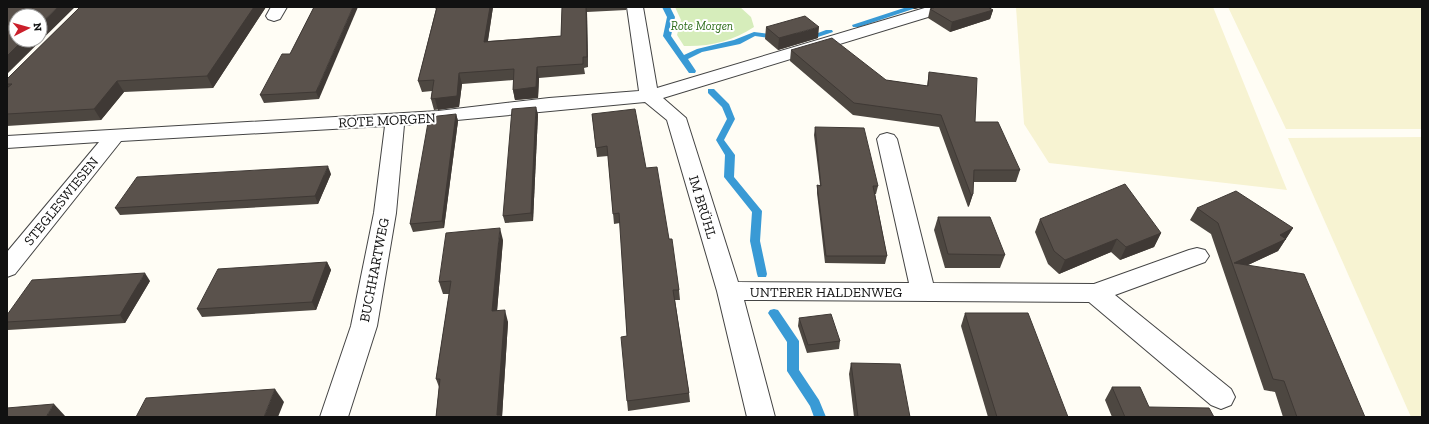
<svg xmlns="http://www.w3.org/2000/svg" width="1429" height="424" viewBox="0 0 1429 424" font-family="'Zilla Slab',serif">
<rect width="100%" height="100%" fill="#fffdf5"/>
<g fill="#f7f3d2">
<polygon points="1016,7 1213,7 1287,190 1049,163 1024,124"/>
<polygon points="1228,7 1422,7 1422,129 1286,129"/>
<polygon points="1422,137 1422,417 1411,417 1288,138"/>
</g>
<path fill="#d6edbb" d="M675 7H740L751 17 754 27C733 41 709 47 684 46L677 35 681 20Z"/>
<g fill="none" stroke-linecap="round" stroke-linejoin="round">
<g fill="#399ad5" fill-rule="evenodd">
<polygon points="662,7 670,7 675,17 671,36 684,55 697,49 734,40 754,32 777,35 781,37 777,39 755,36 740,44 702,52 688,59 696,71 695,73 689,73 663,36 667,17"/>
<polygon points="907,7 919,7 859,27 853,27 852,25"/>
<polygon points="826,30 832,30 833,32 806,41 802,39"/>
<polygon points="708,89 714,89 729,104 735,119 724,140 735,155 734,177 762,211 760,241 767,274 766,277 758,277 757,274 750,241 752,212 724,177 725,155 716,140 727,119 722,107 708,93"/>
<polygon points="774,309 778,310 799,341 799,370 819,400 826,417 814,417 810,406 787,371 787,342 768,313 770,310"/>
</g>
<g stroke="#444" stroke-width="2">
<g id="street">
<polygon points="271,7 287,7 280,19 274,21 268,19 266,16"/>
<polygon points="627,7 643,7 657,88 928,7 953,7 951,10 663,98 686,118 738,282 909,283 877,139 880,135 887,133 894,135 897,139 933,283 1094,284 1189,250 1197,248 1205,250 1209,256 1205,262 1115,295 1231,389 1235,397 1231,405 1221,409 1211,405 1089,302 744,300 775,417 747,417 717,291 667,120 645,102 404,125 396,213 377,326 348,417 320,417 351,326 374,213 385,126 121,141 15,274 7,277 7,252 99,142 7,148 7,136 438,111 549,98 639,91"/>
</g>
</g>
<use href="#street" fill="#fff" fill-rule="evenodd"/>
</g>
<g fill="#4d4741">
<polygon points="80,7 266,7 213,88 124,92 101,120 7,126 7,79"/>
<polygon points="314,7 319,99 264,103 260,95 290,54"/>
<polygon points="434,7 493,7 488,41 561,36 562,7 627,7 626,10 587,12 588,67 584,68 585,74 539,78 538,98 515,100 513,90 513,80 462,84 459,107 434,110 431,99 432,91 422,92 418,81 436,9"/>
<polygon points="911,7 923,7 914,9"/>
<polygon points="930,9 993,10 990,19 950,32 928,18"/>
<polygon points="766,27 818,38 778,50 765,39"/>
<polygon points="791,50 886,80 927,86 929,72 975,122 1020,170 1016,182 973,182 973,194 969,206 968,207 939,127 853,115 790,61"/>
<polygon points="456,114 458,121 444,228 413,232 410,224"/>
<polygon points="538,114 533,221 505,223 503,216"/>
<polygon points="592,114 646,168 669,239 679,290 680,300 675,300 689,393 690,402 628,411 627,401 627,336 620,223 614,224 608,156 597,157"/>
<polygon points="815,127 878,186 876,194 875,194 887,256 885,264 825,263 817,193 817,185 820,185 814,135"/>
<polygon points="331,174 318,204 120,215 115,208"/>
<polygon points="1197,208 1293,228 1278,251 1248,265 1365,417 1283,417 1275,392 1264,390 1211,234 1190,220"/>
<polygon points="938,217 1005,255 1000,268 945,268 934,230"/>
<polygon points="1040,219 1161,233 1154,247 1120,260 1111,252 1059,274 1048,264 1035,232"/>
<polygon points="503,240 497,311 508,322 502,417 436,417 439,387 436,379 449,294 443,294 439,282"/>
<polygon points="327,262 331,270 316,310 202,317 197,309"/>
<polygon points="150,281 125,323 8,330 7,329 7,315"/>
<polygon points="965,313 1068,417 988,417 961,326"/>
<polygon points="799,318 840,341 839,349 807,353 798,326"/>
<polygon points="851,363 910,417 854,417 849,374"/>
<polygon points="1112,387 1149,407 1214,417 1112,417 1105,400"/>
</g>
<g fill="#3f3935">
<polygon points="58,7 75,7 7,74 7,56 23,40 40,40 40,24"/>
<polygon points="254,7 266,7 213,88 207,76"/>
<polygon points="353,7 358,7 319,99 316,92"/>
<polygon points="490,7 493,7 486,52 484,42"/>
<polygon points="586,7 587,12 588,67 587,57"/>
<polygon points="915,7 923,7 914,9"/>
<polygon points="993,10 990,19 950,32 952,22"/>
<polygon points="819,27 818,38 778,50 779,38"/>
<polygon points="537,67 539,78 538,98 515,100 513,90"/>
<polygon points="459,73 462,84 459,107 438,110 435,99"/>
<polygon points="117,81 124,92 101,120 94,109"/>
<polygon points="536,107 538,114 533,221 531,213"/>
<polygon points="456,114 458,121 444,228 442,221"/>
<polygon points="328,166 331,174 318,204 315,196"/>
<polygon points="973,194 969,206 968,207 971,195"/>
<polygon points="500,228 503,240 496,323 492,311"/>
<polygon points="1293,228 1278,251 1235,271 1234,263 1280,235"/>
<polygon points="1161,233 1154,247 1120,260 1126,247"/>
<polygon points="1117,239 1111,252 1059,274 1065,260"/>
<polygon points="327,262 331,270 316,310 312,302"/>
<polygon points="145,273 150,281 125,323 120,315"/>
<polygon points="505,310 508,322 502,417 498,417 497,415"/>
<polygon points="275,389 284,402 278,417 264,417"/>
<polygon points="54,404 66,417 46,417"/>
</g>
<g fill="#5a524c" stroke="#3f3935">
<polygon points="7,7 58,7 40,24 40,16 16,16 16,40 23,40 7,56"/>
<polygon points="80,7 254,7 207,76 117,81 94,109 7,114 7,88 12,84 7,84 7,79"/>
<polygon points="314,7 353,7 316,92 260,95 282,54 290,54"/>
<polygon points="437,7 490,7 484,42 561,36 562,7 586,7 587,57 583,57 583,64 537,67 536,87 513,90 514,69 459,73 457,96 431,99 434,80 418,81"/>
<polygon points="936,7 988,7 993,10 952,22 930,9"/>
<polygon points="805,16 819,27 779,38 766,27"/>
<polygon points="832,38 886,80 928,86 929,72 977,78 975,122 998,122 1020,170 974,170 973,194 971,195 941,115 854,103 791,50"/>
<polygon points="536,107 531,213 503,216 512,109"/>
<polygon points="635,109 646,168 657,167 669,239 672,239 679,290 673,290 689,393 627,401 621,337 627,336 619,213 613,214 607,146 596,148 592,114"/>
<polygon points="456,114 442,221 410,224 429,117"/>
<polygon points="815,127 864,128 878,186 873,186 887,256 826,256 817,185 821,186"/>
<polygon points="328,166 315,196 115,208 137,177"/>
<polygon points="1125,184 1161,233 1126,247 1117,239 1065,260 1054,251 1040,219"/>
<polygon points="1236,191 1293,228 1280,235 1286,239 1234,263 1304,274 1365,417 1297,417 1284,381 1273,379 1218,223 1197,208"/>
<polygon points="938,217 990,217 1005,255 948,254"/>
<polygon points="500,228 492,311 505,310 497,415 501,415 501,417 436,417 440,379 436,379 451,281 439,282 446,233"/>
<polygon points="327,262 312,302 197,309 218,269"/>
<polygon points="145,273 120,315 7,322 7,315 32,280"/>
<polygon points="965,313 1028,313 1068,417 997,417"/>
<polygon points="831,314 840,341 808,345 799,318"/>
<polygon points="851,363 900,364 910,417 858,417"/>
<polygon points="1112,387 1140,387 1149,407 1209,408 1214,417 1125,417"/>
<polygon points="275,389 264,417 136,417 146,398"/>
<polygon points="54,404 46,417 7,417 7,408"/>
</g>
<g text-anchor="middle" stroke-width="4" stroke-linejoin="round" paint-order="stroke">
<g font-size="12" font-style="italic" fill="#2f6e1c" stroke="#fff">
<text x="702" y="30">Rote Morgen</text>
</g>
<g font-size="14" fill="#111" stroke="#fff">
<text transform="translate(387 120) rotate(-3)" y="5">ROTE MORGEN</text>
<text transform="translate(61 201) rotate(-51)" y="5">STEGLESWIESEN</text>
<text transform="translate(703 207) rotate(73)" y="5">IM BRÜHL</text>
<text transform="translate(374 270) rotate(-79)" y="5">BUCHHARTWEG</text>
<text x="826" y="297">UNTERER HALDENWEG</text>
</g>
</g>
<rect width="1429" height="424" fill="none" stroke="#111111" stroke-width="16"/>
<g transform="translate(28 28) rotate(84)"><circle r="19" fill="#ffffff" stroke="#a0a0a0"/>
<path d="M0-3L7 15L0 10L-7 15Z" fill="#cb1f2b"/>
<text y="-6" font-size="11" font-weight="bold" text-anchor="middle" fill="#111111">N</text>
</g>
</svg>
